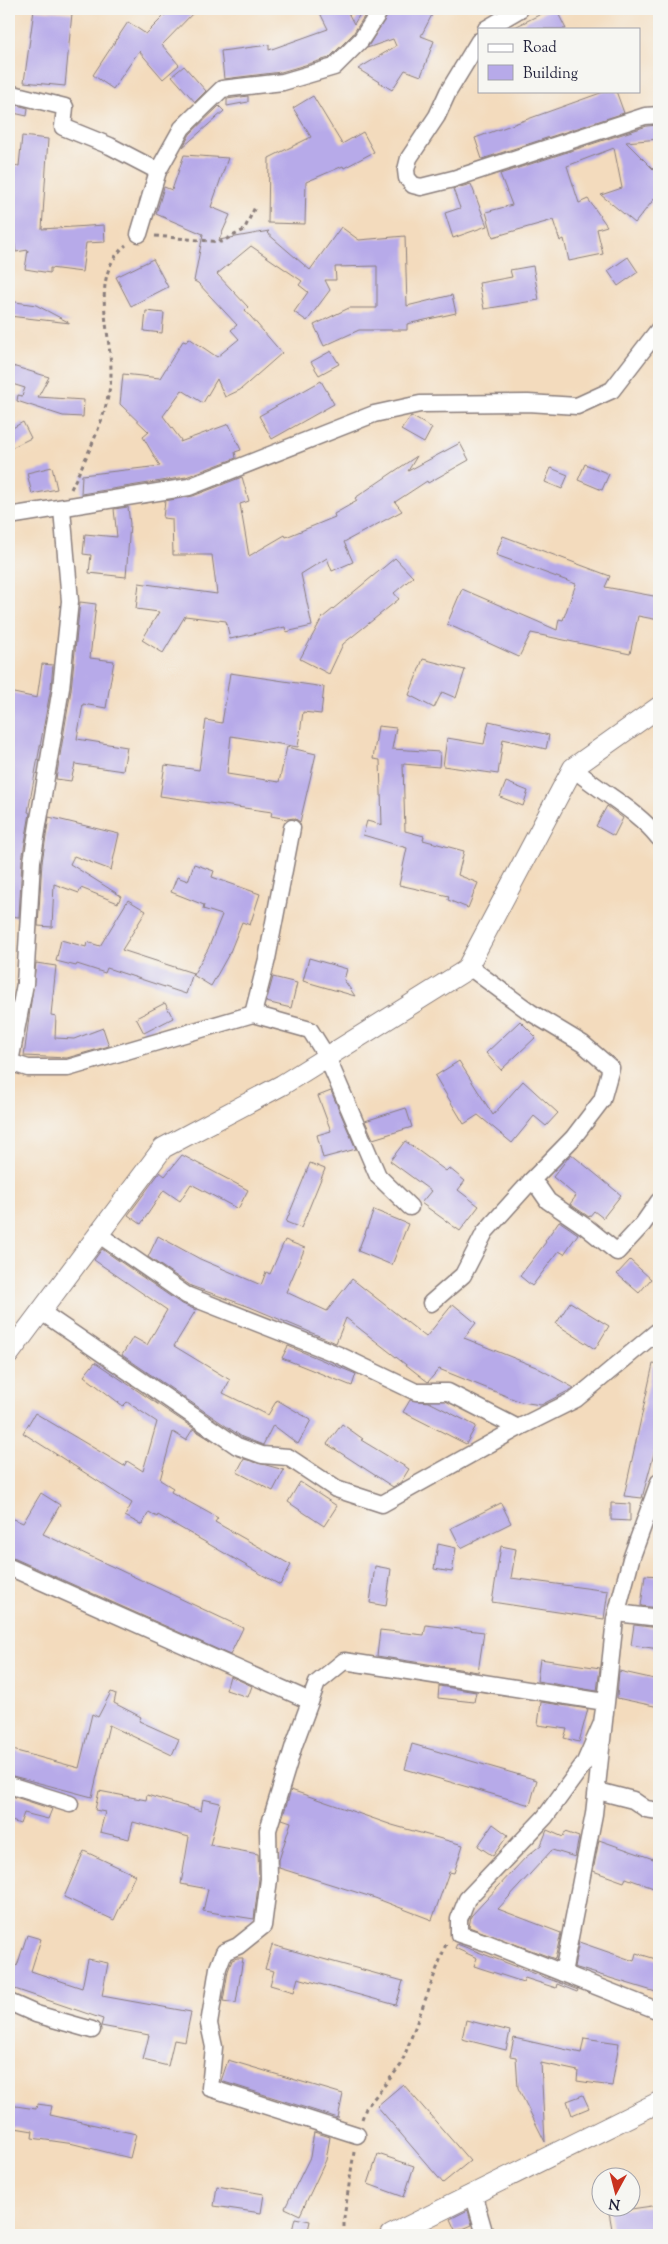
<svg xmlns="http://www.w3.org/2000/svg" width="668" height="2244" viewBox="0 0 668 2244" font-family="'Sorts Mill Goudy',serif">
<rect width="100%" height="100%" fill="#f6f6f2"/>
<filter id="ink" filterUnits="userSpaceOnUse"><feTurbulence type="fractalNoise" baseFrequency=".02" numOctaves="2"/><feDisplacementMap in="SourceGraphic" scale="10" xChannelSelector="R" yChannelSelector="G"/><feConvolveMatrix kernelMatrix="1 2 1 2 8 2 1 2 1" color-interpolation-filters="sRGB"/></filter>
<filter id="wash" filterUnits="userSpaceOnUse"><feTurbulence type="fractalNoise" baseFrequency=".0096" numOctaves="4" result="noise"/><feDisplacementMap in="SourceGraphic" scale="20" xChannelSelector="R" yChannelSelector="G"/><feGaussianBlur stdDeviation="1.12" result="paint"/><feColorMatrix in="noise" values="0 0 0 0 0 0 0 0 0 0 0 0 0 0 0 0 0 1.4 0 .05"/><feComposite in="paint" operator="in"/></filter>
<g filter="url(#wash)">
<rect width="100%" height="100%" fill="#f3dbbd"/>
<g id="blocks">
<g fill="#b7aae9">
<polygon points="171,9 197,9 162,45 179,65 163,79 139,51 113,89 93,75 128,22 146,34"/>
<polygon points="318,9 346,9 354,24 363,9 369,9 353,34 329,58 281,72 224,79 221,51 269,45 269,50 328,29"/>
<polygon points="391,9 435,9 421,36 434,41 421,76 405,70 392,90 358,69 396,46 393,39 367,48"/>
<polygon points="551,9 556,9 566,29 511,29"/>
<polygon points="34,10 72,13 65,86 24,82"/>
<polygon points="184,66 206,91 195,102 172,76"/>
<polygon points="606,91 616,91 624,113 482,159 475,138"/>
<polygon points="248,96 248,102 227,106 227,99"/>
<polygon points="313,96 342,144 363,132 374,152 344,168 343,166 306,182 305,224 268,223 269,158 311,137 293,108"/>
<polygon points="9,103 28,108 27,116 9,112"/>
<polygon points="219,106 224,111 183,147 190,134"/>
<polygon points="659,125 659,139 626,142 659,175 659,193 635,223 601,195 622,188 614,148 567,166 579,203 588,199 607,226 597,229 603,254 569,261 564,239 560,241 553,220 493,237 486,212 512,205 500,174 647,126"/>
<polygon points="22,136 48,139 42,229 104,225 105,242 86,243 82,272 50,268 50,273 25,269 28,250 16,252 12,229 9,229 9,165 19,166"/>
<polygon points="184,155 228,158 211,207 230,215 219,240 269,231 267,233 310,270 341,227 359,240 405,236 407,306 452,295 456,313 407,324 407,330 359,330 324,346 314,325 349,308 377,308 377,266 335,267 336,280 325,280 330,290 307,321 294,312 308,292 299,285 302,281 251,246 217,274 248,307 245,310 282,353 240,390 225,397 217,379 203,403 182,390 163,416 181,440 180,442 229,424 241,450 235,452 236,458 186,477 81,494 82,475 160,466 143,437 149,432 120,404 123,374 160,378 183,341 186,342 189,338 217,357 239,339 231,330 237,325 198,283 194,281 203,234 156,214 164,187 172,190"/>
<polygon points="471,184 487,226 453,238 445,213 460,208 453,189"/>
<polygon points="628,257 638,272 618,286 608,271"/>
<polygon points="153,259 168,287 131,306 116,277"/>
<polygon points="533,266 539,300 484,309 479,283 512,277 510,270"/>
<polygon points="9,301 36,305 70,323 9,316"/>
<polygon points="146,311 164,313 162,333 144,331"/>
<polygon points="331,351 339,364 319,375 311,362"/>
<polygon points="9,365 49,377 38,397 84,400 83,417 63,416 17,401 18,395 22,396 25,388 9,383"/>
<polygon points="321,381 334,404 272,439 259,416"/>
<polygon points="411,416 432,428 424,443 401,430"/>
<polygon points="23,422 31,438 9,449 9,430"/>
<polygon points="460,443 469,460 428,483 427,481 395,502 402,511 344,542 353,562 332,571 327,558 301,574 312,626 286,632 285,627 230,639 226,621 185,616 163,653 142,640 159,612 136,609 139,583 217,594 212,555 173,555 172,519 163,518 165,501 193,496 242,477 249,501 240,504 249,556 285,535 286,537 335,517 334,514 357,501 355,498 417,456 408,471"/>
<polygon points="585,464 609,474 602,490 578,480"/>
<polygon points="52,467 57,489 32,494 27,473"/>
<polygon points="551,468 568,475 562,489 545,482"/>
<polygon points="128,507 130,524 126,577 89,573 91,555 83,554 85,534 117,537 114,509"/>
<polygon points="503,536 610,576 605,587 659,597 659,620 638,616 630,654 531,633 519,657 447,624 462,589 557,630 559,619 563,620 576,584 496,555"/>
<polygon points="395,558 413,577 394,593 399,599 343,644 329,674 300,659 322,618"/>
<polygon points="80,602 96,604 90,658 114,661 106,708 83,704 77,739 127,747 123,771 75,764 71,781 56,779 71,690"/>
<polygon points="423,659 465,670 456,698 442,692 434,708 409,695"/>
<polygon points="42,664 53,665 51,687 28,812 30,813 22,860 19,917 9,916 9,692 37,698"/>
<polygon points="230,673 324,687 321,714 303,712 298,747 231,736 227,774 279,782 287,747 316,754 300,822 294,818 287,819 271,816 272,812 160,796 165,765 199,770 206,720 222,723"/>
<polygon points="489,721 549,735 546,749 503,739 498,774 443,766 447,738 484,744"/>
<polygon points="378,726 396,728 392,749 440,752 439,767 403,764 405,831 424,836 423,840 464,851 458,875 478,883 468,908 448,900 449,896 399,885 407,848 363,835 367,821 382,825 380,760 373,759"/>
<polygon points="506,782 528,791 523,806 500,797"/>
<polygon points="607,806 623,818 614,836 596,826"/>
<polygon points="49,817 119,834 111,870 74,856 70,864 121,896 118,903 81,888 79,893 54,884 52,927 38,926 42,862"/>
<polygon points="194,864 214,871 212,877 260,894 250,925 242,922 230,952 211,986 193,975 208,949 222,915 203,909 204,905 171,892 177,877 188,881"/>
<polygon points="128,900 146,911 122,950 193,973 186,994 107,968 105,973 77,964 76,966 56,961 61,940 86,947 87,942 100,946"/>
<polygon points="309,958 347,969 344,980 355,996 303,981"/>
<polygon points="36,963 56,966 51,1015 56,1016 55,1038 74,1039 103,1028 109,1046 67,1058 24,1056"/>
<polygon points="273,977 297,983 291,1008 266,1002"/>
<polygon points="165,1003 173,1018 144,1033 136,1018"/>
<polygon points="520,1021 536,1037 501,1070 486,1053"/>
<polygon points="459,1061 493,1115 523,1081 558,1113 546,1126 534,1116 512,1143 478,1115 464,1124 435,1076"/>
<polygon points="331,1091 356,1149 323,1158 317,1135 331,1131 318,1096"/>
<polygon points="406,1108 412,1127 373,1139 365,1121"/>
<polygon points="405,1141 446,1171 449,1168 465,1181 458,1190 479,1206 460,1231 421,1203 431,1191 390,1161"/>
<polygon points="571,1154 621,1195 603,1218 594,1211 589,1217 570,1204 576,1196 553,1177"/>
<polygon points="182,1155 248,1190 238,1209 191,1184 180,1201 164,1190 141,1224 128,1215 160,1172 165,1176"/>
<polygon points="310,1163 325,1169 301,1228 286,1222"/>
<polygon points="374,1210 408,1224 392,1265 358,1251"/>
<polygon points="559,1221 578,1234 564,1254 559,1251 532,1286 520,1276 546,1242 545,1241"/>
<polygon points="158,1236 200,1259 261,1285 266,1272 270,1274 285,1240 305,1248 286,1292 327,1311 352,1279 426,1337 453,1304 476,1323 464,1338 536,1367 574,1388 541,1405 521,1402 439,1369 428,1382 346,1318 336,1343 250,1307 191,1286 148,1257"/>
<polygon points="102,1249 180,1303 196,1310 174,1346 230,1380 223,1393 268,1415 277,1400 311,1420 298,1444 273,1425 263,1445 242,1437 122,1355 133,1337 147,1345 167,1310 94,1260"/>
<polygon points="630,1260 651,1279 639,1293 617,1274"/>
<polygon points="570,1302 609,1326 595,1349 556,1324"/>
<polygon points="288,1346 356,1374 352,1386 282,1358"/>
<polygon points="95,1362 211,1440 193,1429 186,1440 173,1432 160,1480 173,1488 171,1492 218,1518 215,1522 291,1565 280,1585 158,1515 157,1517 149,1512 142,1525 125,1516 132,1503 23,1433 35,1413 124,1466 127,1461 143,1471 157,1422 127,1402 123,1406 84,1376"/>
<polygon points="653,1364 659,1365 659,1435 642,1498 624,1496"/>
<polygon points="410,1400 429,1402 476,1426 466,1444 403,1412"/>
<polygon points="342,1424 363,1439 361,1440 409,1469 401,1482 393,1487 327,1444"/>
<polygon points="244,1459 284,1470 273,1491 237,1472"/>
<polygon points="300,1482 337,1506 324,1526 288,1502"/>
<polygon points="41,1493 60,1505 43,1534 243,1628 230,1655 9,1556 9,1517 23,1523"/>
<polygon points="501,1503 511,1523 461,1548 451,1528"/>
<polygon points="611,1503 630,1504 630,1521 611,1520"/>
<polygon points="438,1544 456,1548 452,1572 434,1569"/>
<polygon points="501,1546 516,1549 511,1578 608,1591 604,1619 492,1602"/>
<polygon points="375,1566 391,1569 386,1606 370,1603"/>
<polygon points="645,1575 659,1576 659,1608 641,1606"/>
<polygon points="426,1625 484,1632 478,1672 377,1656 380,1630 424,1635"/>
<polygon points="634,1625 659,1628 659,1649 631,1645"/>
<polygon points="540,1659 600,1668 597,1691 537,1681"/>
<polygon points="619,1671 659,1680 659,1707 617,1698"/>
<polygon points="230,1676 252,1686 248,1697 226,1690"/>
<polygon points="439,1686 476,1692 474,1702 438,1698"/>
<polygon points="111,1692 116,1694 114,1703 141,1717 139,1721 179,1739 172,1755 109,1725 92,1797 9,1775 9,1749 79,1768 92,1714 98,1717"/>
<polygon points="541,1702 588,1709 579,1742 564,1738 567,1729 538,1725"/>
<polygon points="412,1744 537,1780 530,1805 405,1769"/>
<polygon points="291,1790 392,1825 463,1845 454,1873 449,1872 432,1920 375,1898 279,1868 279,1860 291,1822 282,1819"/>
<polygon points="99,1791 146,1800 147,1795 201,1811 203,1799 220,1803 210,1845 258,1854 259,1878 254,1919 203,1911 208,1889 181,1884 189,1837 133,1822 129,1839 100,1832 105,1812 95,1810"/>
<polygon points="9,1795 52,1809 48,1819 24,1813 20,1824 9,1820"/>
<polygon points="493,1824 508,1835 493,1856 478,1846"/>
<polygon points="547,1830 563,1837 565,1832 579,1837 575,1857 552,1850 498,1909 561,1933 555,1959 469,1927 471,1916 526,1857 541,1845"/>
<polygon points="599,1840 659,1861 659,1890 626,1878 624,1882 593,1871"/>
<polygon points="84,1851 135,1875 114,1920 64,1897"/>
<polygon points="27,1935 41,1939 31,1971 82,1988 88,1959 108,1963 102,1996 191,2012 185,2042 174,2040 168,2066 143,2060 149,2035 101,2026 103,2019 9,1987 9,1961 17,1966"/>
<polygon points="579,1942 634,1961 636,1953 659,1960 659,1993 574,1967"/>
<polygon points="457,1944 578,1990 577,1992 557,1984 556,1988 525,1978 523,1982 474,1966 477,1958 455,1948"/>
<polygon points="272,1945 403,1981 396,2005 298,1978 294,1992 270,1985 274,1971 265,1969"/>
<polygon points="237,1958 243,1958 236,2003 223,2001 228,1971 232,1960"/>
<polygon points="466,2020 510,2031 506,2050 462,2039"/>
<polygon points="514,2038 581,2053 584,2038 619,2043 612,2086 577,2081 578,2071 541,2063 545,2142 518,2088 516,2057 510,2056"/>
<polygon points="228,2060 343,2094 338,2118 221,2081"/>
<polygon points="403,2084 470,2161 443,2183 377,2106"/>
<polygon points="583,2095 589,2108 572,2115 567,2101"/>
<polygon points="37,2104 52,2106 50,2115 136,2134 130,2158 74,2144 32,2138 33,2131 9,2127 9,2105 36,2109"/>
<polygon points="314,2132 330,2137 326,2160 300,2215 285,2208 310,2157"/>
<polygon points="378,2154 414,2166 404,2197 368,2184"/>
<polygon points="217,2186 264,2194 261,2213 214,2206"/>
<polygon points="659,2205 659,2231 613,2235 608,2206 624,2206 624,2210"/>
<polygon points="468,2210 472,2225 456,2232 450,2219"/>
<polygon points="295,2218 310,2221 307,2235 291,2235"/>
</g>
</g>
</g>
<g filter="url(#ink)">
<use href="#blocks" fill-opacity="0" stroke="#8a7e7c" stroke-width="1"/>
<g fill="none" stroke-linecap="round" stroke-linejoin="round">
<g stroke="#8a7e7c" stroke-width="19">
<g id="minor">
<polyline points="486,29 520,9"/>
<polyline points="479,41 448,92 437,116 409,158 406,170 407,178 413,185 421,187 453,179 645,116 659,115"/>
<polyline points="9,93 65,107 63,127 110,146 158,171 139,234"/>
<polyline points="158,171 182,128 222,89 283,82 334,67 361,40 381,9"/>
<polyline points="9,516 189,487 374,414 420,404 528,403 577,406 612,390 659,329"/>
<path d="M573 768C601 793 635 808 659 838"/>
<polyline points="468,966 530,1012 583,1044 611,1068 602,1100 573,1138 531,1181"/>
<polyline points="253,1014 267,959 292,828"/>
<polyline points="9,1062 28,1068 68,1068 253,1014 310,1030 327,1057 378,1176 410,1207"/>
<polyline points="10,1062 25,984 32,861 61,688 70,601 62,509"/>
<polyline points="98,1234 186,1295 339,1355 416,1392 448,1392 518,1428 576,1399 659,1330"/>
<polyline points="431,1303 463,1275 485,1232 531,1181 539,1188 548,1201 586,1227 617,1252 643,1224 659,1201"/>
<polyline points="40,1311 237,1446 262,1455 288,1457 336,1489 382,1504 518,1428"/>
<polyline points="9,1567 310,1701"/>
<polyline points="617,1613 659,1618"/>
<polyline points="9,1785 70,1804"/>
<polyline points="598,1791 633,1800 646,1809 659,1811"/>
<polyline points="563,1973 594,1814 615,1619 631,1559 659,1482"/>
<polyline points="9,2002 36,2014 92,2030"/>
<polyline points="357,2135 210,2088 214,2047 209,2024 218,1968 224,1952 238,1946 263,1926 269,1879 268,1830 294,1745 317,1683 344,1661 605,1702 602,1723 585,1762 545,1817 467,1899 459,1919 459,1934 487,1943 659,2011"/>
<polyline points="473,2193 485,2235"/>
</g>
</g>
<g stroke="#8a7e7c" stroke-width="22">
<g id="tertiary">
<polyline points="9,1354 163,1148 282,1085 466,970 573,768 659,707"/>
<polyline points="391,2235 659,2102"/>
</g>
</g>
<g stroke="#8a7e7c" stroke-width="3" stroke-dasharray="4 4" stroke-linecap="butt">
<polyline points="155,236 221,242 244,230 255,207"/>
<path d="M71 489C87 455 104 424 110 386 117 342 84 280 126 245"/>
<polyline points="362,2119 366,2108 401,2065 446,1944"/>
<polyline points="344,2235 344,2218 354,2152"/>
</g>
<use href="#minor" stroke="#fff" stroke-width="16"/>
<use href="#tertiary" stroke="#fff" stroke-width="20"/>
</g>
</g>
<rect width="668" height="2244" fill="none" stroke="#f6f6f2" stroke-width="30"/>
<rect x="478" y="28" width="162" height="65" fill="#f6f6f2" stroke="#a1a1a9"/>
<rect x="488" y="44" width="25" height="8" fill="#ffffff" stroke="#a1a1a9"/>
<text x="523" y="52" font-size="15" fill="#22223b">Road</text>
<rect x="488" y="65" width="25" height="15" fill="#b7aae9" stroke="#a1a1a9"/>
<text x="523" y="78" font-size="15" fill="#22223b">Building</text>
<g transform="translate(616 2192) rotate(187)"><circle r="24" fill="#f6f6f2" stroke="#a1a1a9"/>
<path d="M0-4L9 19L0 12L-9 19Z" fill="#c8321e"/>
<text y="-8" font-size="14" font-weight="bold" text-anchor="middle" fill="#22223b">N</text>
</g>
</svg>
